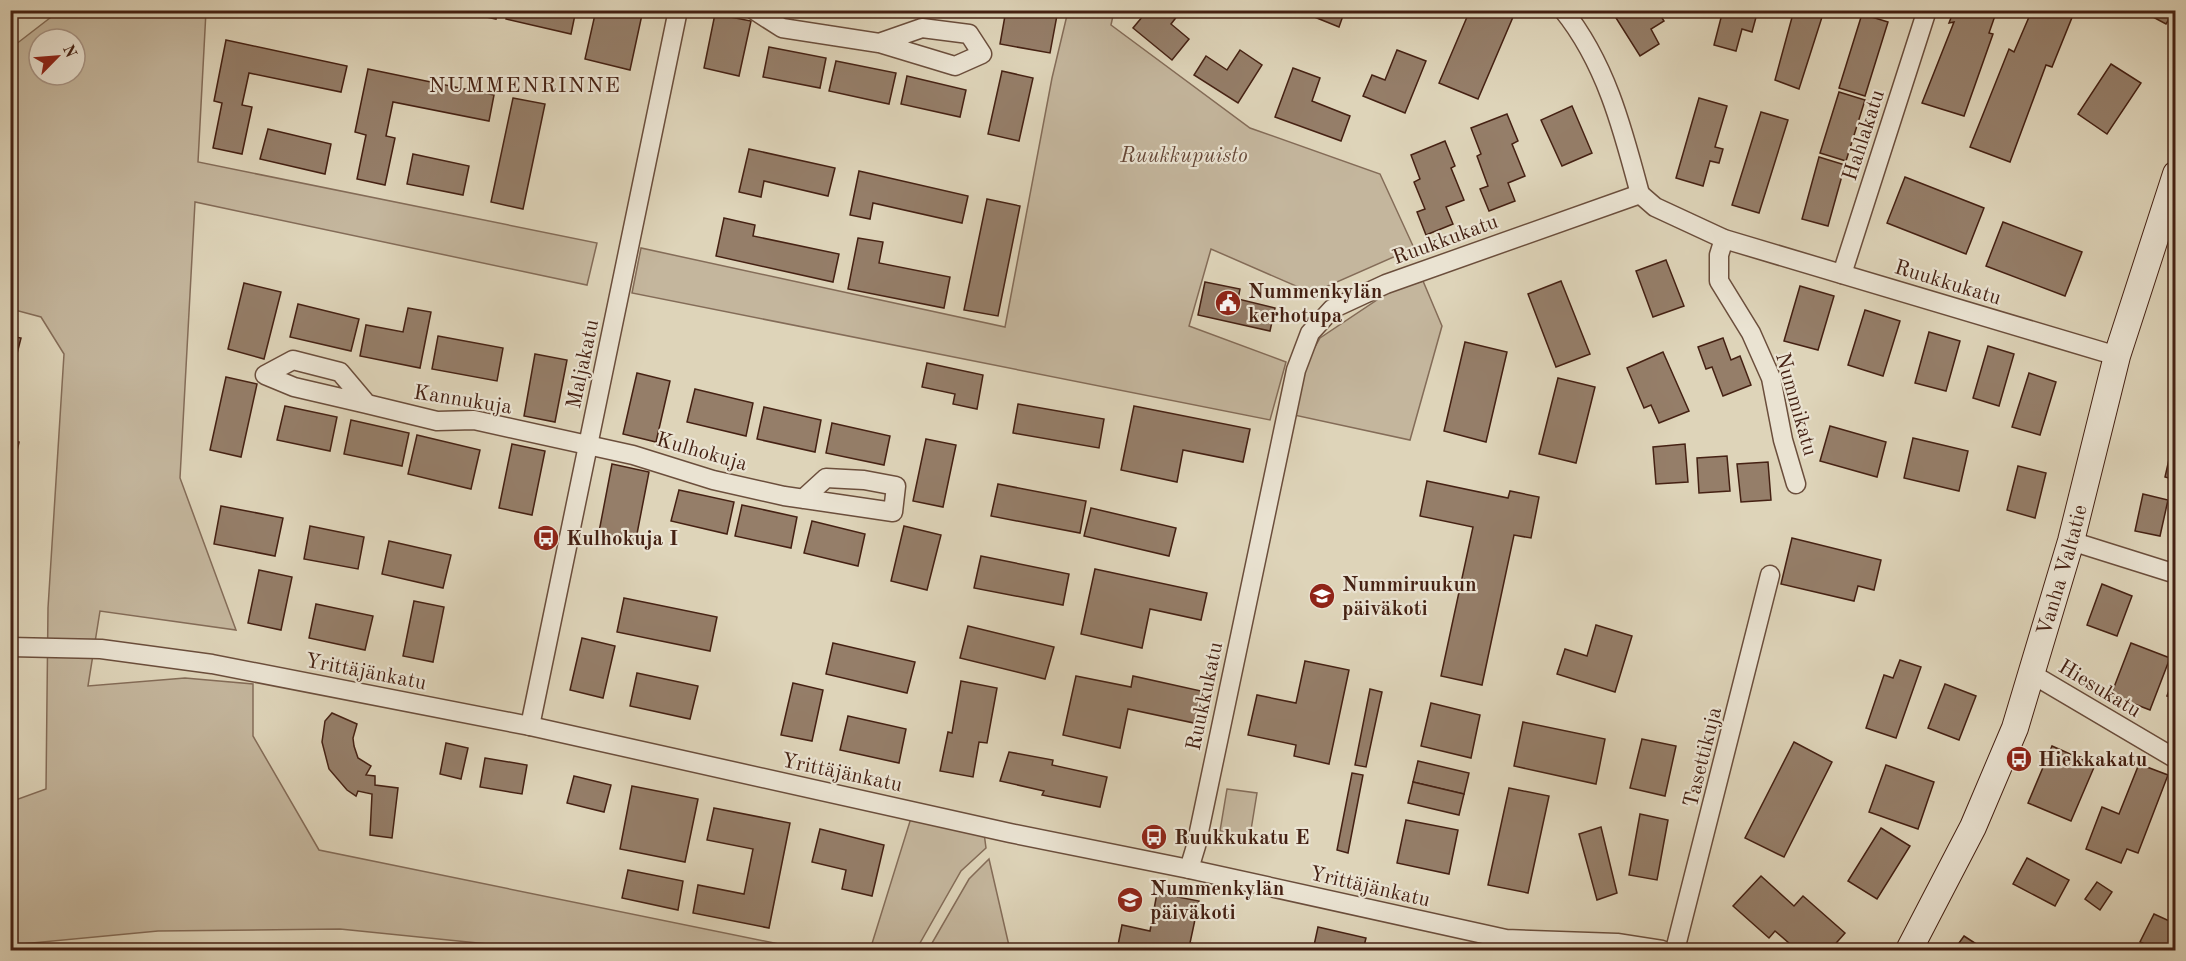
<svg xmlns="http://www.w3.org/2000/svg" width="2186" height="961" viewBox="0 0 2186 961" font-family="'Old Standard TT',serif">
<rect width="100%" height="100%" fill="#ded4b9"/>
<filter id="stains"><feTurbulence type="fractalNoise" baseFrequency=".00333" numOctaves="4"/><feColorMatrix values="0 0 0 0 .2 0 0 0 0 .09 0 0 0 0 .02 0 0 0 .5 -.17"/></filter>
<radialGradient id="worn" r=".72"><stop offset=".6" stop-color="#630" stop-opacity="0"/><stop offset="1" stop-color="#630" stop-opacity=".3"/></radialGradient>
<g fill="#c4b69d" stroke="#846c58" stroke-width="1.5" fill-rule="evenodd">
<path d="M59 11H206L198 162 597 243 587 285 195 202 180 478 236 630 100 611 88 686 185 678 253 684V736L319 850 808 950H546L340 929 158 931 11 945 10 802 46 789 48 608 64 354 41 317 11 309V48ZM39 39H75V75H39Z"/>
<polygon points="1068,11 1114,11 1111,25 1250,128 1380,174 1414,248 1312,293 1211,249 1189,326 1286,362 1270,420 632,293 641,248 1005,327 1052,78"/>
<polygon points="1423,281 1442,326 1410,440 1294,415 1302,370 1320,338 1392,290"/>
<polygon points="1227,789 1257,793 1250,836 1220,831"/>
<polygon points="911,818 984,833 986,848 961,871 916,950 870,950"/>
<polygon points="989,859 1010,950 928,950 969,879"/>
</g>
<g fill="#957e69" stroke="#452113" stroke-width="1.5">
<polygon points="454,10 498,10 496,19"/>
<polygon points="508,10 576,10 571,34 506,19"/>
<polygon points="596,10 643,10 630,70 585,59"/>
<polygon points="939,10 969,10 968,17"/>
<polygon points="1006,10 1058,10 1050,53 1000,44"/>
<polygon points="1148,10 1182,10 1171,24 1189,39 1172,60 1133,28"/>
<polygon points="1315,10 1345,10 1339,27 1312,16"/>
<polygon points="1470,10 1516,10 1478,99 1439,83"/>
<polygon points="1611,10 1657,10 1664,21 1651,29 1659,44 1640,56"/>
<polygon points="1723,10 1758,10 1752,32 1742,29 1736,51 1714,45"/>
<polygon points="1794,10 1812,10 1823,14 1799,89 1775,80"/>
<polygon points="1954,10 1997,10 1989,33 1993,34 1964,116 1922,103 1954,22 1949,23"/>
<polygon points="2032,10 2063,10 2073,15 2052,67 2046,65 2010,162 1970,147 2009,49 2014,52"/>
<polygon points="2140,10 2176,10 2176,18 2171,16 2166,24"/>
<polygon points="715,14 751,21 739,76 704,68"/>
<polygon points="1862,14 1888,22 1865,96 1839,88"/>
<polygon points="226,40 347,66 341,92 249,73 242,105 252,107 242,154 213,148 222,103 214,101"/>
<polygon points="769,47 826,58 820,88 763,77"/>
<polygon points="1240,50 1262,65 1238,103 1194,75 1206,56 1227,70"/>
<polygon points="1397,50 1426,61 1405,113 1363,96 1372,75 1385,80"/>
<polygon points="836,61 896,73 889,104 829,91"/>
<polygon points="2111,64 2141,83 2107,134 2078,114"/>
<polygon points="1293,68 1320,78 1312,101 1350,116 1341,141 1275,117"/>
<polygon points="368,69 494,95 489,121 393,102 386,136 395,138 385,185 357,179 366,135 355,132"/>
<polygon points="1002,71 1033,78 1019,141 988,134"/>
<polygon points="907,76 966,90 960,117 901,104"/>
<polygon points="1839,92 1865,100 1846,161 1820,153"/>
<polygon points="513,98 545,104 523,209 491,202"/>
<polygon points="1699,98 1727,106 1715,147 1723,149 1719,163 1710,161 1703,186 1676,178"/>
<polygon points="1572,106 1592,153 1562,166 1541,120"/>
<polygon points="1761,112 1788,120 1759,213 1732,205"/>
<polygon points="1507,114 1518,141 1512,144 1525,176 1508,183 1515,201 1489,211 1480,189 1488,186 1477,156 1481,154 1471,128"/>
<polygon points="268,129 331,144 325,174 260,159"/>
<polygon points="1445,141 1455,166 1451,168 1464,200 1446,207 1453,224 1426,235 1417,212 1425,209 1414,182 1420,179 1411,155"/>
<polygon points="749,149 835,168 828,196 764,181 761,197 739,192"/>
<polygon points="413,154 469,166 463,195 407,184"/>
<polygon points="1819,157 1845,165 1828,226 1802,219"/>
<polygon points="859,171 968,196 962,223 873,203 870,219 850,215"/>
<polygon points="1905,177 1984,208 1966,254 1887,223"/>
<polygon points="987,199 1020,206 998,316 964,310"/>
<polygon points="724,218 755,225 753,236 839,254 833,282 716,256"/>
<polygon points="2003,222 2082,252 2065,296 1986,266"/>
<polygon points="858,238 883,242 879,263 950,277 944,308 848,289"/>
<polygon points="1666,260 1684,306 1653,317 1636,271"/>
<polygon points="1561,281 1590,354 1556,367 1528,294"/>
<polygon points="1205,282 1240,289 1238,299 1275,308 1270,331 1198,315"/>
<polygon points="244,283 281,292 264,359 228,349"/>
<polygon points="1800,286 1834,296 1818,350 1784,341"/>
<polygon points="298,304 359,319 351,351 290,337"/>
<polygon points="408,308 431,312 420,368 360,356 366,325 403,332"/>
<polygon points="1865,310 1900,321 1883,376 1848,365"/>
<polygon points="1929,332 1960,341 1946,391 1915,383"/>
<polygon points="10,336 21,338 10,381"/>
<polygon points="438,336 503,348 497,381 432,369"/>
<polygon points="1723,338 1731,360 1740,356 1751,385 1723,396 1712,367 1706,369 1698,347"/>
<polygon points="1465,342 1507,352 1486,442 1444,431"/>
<polygon points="1988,346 2014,354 1999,406 1973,398"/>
<polygon points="1663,352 1689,411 1659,423 1651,405 1644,408 1627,368"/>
<polygon points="535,354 567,360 555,422 524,416"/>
<polygon points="927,363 983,375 977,409 953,404 955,394 922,387"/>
<polygon points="637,373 670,381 656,442 623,434"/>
<polygon points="2029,373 2056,382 2040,435 2012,427"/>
<polygon points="226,377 257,384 241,457 210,450"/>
<polygon points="1558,378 1595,387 1576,463 1539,454"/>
<polygon points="695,389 753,403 746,436 687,422"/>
<polygon points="1018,404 1104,419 1099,448 1013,433"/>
<polygon points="285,406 337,417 330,451 277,440"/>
<polygon points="1134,406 1250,429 1243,462 1183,450 1177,482 1121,470"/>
<polygon points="764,407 821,420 815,452 757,439"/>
<polygon points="351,420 409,433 402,466 344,454"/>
<polygon points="832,423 890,436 884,465 826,453"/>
<polygon points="1830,426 1886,442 1877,477 1820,461"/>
<polygon points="2176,429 2176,480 2165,477"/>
<polygon points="417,435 480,450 471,489 408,474"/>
<polygon points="1913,438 1968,451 1959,491 1904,478"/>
<polygon points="926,439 956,445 943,507 913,501"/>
<polygon points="10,440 19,442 10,483"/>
<polygon points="512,444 545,451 532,515 499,508"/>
<polygon points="1685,444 1688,482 1656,484 1653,447"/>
<polygon points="1727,456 1730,491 1699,493 1697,458"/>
<polygon points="1768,462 1771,500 1741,502 1737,464"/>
<polygon points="612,464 649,472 635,544 598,537"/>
<polygon points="2018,466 2046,473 2035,518 2007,510"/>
<polygon points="1427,481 1508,498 1510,491 1539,497 1531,538 1514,535 1482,685 1441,676 1473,527 1420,516"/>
<polygon points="998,484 1086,501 1080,533 991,516"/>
<polygon points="679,490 734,502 727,534 671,521"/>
<polygon points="2143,494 2168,500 2160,536 2135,531"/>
<polygon points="742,505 797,517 791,548 735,536"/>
<polygon points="221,506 283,518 275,556 214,544"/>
<polygon points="1091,508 1176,528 1169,556 1084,536"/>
<polygon points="812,521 865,534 858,566 804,553"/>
<polygon points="310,526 364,537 358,569 304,559"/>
<polygon points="904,526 941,535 927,590 891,581"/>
<polygon points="1792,538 1881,560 1874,590 1858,586 1854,601 1781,584"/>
<polygon points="389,541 451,555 443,588 382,574"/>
<polygon points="981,556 1069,574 1063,605 974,588"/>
<polygon points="1095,569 1207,593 1201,620 1150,609 1142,648 1081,634"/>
<polygon points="259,570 292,577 281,630 248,623"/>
<polygon points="2102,584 2132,596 2117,636 2087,625"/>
<polygon points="624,598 717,617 710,651 617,632"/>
<polygon points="414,601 444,607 433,662 403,656"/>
<polygon points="316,604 373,616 365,650 309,638"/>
<polygon points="1596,625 1632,636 1615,692 1557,674 1565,649 1587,656"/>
<polygon points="968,626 1054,647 1045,679 960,658"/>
<polygon points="582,638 615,646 603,698 570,690"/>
<polygon points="833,643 915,662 907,693 826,674"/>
<polygon points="2131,643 2170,658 2150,710 2111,695"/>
<polygon points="1900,660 1921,667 1896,738 1866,728 1884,675 1893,678"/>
<polygon points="1305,661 1349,670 1329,764 1294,756 1296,745 1248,735 1257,695 1296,703"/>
<polygon points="637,673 698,686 690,719 630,706"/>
<polygon points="1076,676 1131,687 1133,676 1201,691 1194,723 1128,709 1120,748 1063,735"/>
<polygon points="2173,679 2176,680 2176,699 2167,696"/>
<polygon points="961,681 997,688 987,743 979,742 973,777 940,771 948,732 952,733"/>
<polygon points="793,683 823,690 812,741 781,735"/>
<polygon points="1945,684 1976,696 1959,740 1928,728"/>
<polygon points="1370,689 1382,692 1366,767 1355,765"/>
<polygon points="1431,703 1480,715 1471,758 1421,746"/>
<polygon points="332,713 357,724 353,738 354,746 358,758 371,766 366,775 375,776 375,785 398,788 392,838 370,835 372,794 358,791 356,796 347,790 329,769 322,742 325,721"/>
<polygon points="848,716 906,729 899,763 840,750"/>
<polygon points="1523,722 1605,739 1596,784 1514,766"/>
<polygon points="1642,739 1676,746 1665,796 1630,788"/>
<polygon points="1794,742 1832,762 1784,857 1745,838"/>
<polygon points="446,743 468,748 461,779 440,774"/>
<polygon points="2052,746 2095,765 2071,821 2028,803"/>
<polygon points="1009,752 1053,760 1052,765 1107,777 1100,807 1042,795 1044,791 1000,781"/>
<polygon points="485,758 527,765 522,794 480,787"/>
<polygon points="1418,761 1469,773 1464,794 1413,782"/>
<polygon points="2139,764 2168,775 2138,853 2127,849 2121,863 2086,849 2102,807 2119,814"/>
<polygon points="1886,765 1934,782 1918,829 1869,812"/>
<polygon points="1352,773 1363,775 1348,853 1337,850"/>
<polygon points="574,776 611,785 604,812 567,803"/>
<polygon points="1413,782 1464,794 1459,815 1408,803"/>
<polygon points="632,786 698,799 685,862 620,849"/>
<polygon points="1509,788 1549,796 1528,893 1488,885"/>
<polygon points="714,808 790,823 769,928 693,913 698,885 744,894 753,849 707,840"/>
<polygon points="1640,814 1668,820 1657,880 1629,875"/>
<polygon points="1406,820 1458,830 1449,874 1397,863"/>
<polygon points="1601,827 1617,893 1597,900 1579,834"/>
<polygon points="1881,828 1910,846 1877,899 1848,881"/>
<polygon points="820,829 884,845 872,896 842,889 846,870 812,862"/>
<polygon points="2027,858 2069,880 2055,906 2013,884"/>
<polygon points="628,870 683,881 678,910 622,898"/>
<polygon points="1761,876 1794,906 1803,896 1845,933 1830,950 1797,950 1775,931 1769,938 1733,906"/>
<polygon points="2097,882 2112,892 2100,910 2085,899"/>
<polygon points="1157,893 1199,901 1190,943 1224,950 1117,950 1122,925 1150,931"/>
<polygon points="2154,914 2176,924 2176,931 2166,950 2158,950 2140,942"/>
<polygon points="1318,927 1366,938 1363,950 1313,950"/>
<polygon points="1964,936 1981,947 1979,950 1954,950"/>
</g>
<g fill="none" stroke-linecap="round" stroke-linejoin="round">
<g stroke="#6b4e3c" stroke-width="21">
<g id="street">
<polyline points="754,10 782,28 879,43 955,66 982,54 969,34 922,28 879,43"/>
<path d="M1563 10C1606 63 1623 130 1640 194"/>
<polyline points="1724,239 1719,255 1719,281 1751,333 1771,378 1783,440 1796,484"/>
<polyline points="1842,274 1927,10"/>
<polyline points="367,404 294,387 265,375 293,360 340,372 367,404 437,421 474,420 633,455 713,480 784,496 893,512 896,486 864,480 826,478 803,499"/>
<polyline points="2071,541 2176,574"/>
<polyline points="10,647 101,649 212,664 530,726 1010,833 1189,869 1506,939 1617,943 1662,950"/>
<polyline points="2032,674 2176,759"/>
<polyline points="530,726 678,10"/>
<polyline points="1189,869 1196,846 1296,370 1310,333 1332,309 1386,284 1640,194 1655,207 1724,239 2117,356"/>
<polyline points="1675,950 1770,575"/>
</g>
</g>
<g stroke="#452113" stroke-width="28">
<g id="secondary">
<path id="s1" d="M1909 950 1973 827 2015 728 2071 541 2117 356 2176 174"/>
</g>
</g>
<use href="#street" stroke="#eae3d2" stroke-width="18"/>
<use href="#secondary" stroke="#eae3d2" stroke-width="26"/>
</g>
<defs>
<g id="civic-disc" transform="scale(1.35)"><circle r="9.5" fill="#8f2418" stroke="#eae3d2"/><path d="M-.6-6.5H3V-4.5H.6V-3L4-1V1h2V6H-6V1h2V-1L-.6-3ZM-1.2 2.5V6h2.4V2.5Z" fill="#fff"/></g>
<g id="bus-disc" transform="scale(1.35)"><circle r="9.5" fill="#8f2418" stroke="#eae3d2"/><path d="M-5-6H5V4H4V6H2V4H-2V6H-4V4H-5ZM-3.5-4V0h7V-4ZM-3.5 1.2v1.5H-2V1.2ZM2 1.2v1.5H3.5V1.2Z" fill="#fff"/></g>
<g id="school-disc" transform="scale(1.35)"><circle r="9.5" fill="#8f2418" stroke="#eae3d2"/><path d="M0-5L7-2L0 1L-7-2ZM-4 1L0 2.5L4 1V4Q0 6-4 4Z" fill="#fff"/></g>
</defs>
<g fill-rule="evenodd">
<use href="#civic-disc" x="1228" y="303"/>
<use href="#bus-disc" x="546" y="538"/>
<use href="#school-disc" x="1322" y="596"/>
<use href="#bus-disc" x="2019" y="759"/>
<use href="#bus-disc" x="1154" y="837"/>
<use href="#school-disc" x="1130" y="900"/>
</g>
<g text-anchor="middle" stroke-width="4.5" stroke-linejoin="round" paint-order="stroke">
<g font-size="21" fill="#452113" stroke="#eae3d2">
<text transform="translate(1863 135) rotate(-72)" y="7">Hahlakatu</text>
<text transform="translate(1445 239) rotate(-20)" y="7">Ruukkukatu</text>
<text transform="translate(1948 282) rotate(17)" y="7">Ruukkukatu</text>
<text transform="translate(582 364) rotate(-78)" y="7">Maljakatu</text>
<text transform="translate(463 399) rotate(9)" y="7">Kannukuja</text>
<text transform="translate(1797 404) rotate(74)" y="7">Nummikatu</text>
<text transform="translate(702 451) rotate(16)" y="7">Kulhokuja</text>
<text dy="7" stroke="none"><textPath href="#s1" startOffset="411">Vanha Valtatie</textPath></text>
<text transform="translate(366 671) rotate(11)" y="7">Yrittäjänkatu</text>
<text transform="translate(2100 688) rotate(31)" y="7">Hiesukatu</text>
<text transform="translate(1204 696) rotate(-78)" y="7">Ruukkukatu</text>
<text transform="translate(1702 757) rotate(-76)" y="7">Tasettikuja</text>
<text transform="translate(842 772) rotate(12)" y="7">Yrittäjänkatu</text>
<text transform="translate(1370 886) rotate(13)" y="7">Yrittäjänkatu</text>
</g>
<g font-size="21" font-style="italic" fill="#654636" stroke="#eae3d2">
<text x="1184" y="162">Ruukkupuisto</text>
</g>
<g font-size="21" font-weight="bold" fill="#452113" stroke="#eae3d2" text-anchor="start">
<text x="1248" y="298">Nummenkylän<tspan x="1248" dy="24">kerhotupa</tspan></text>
<text x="566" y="545">Kulhokuja I</text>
<text x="1342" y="591">Nummiruukun<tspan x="1342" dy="24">päiväkoti</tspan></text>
<text x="2038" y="766">Hiekkakatu</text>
<text x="1174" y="844">Ruukkukatu E</text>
<text x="1150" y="895">Nummenkylän<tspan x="1150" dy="24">päiväkoti</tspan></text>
</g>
<g font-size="22" letter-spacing="1.5" fill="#452113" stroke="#eae3d2">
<text x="525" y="92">NUMMENRINNE</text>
</g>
</g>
<rect width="2186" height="961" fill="none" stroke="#ded4b9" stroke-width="36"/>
<rect x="12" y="12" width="2162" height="937" fill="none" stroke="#452113" stroke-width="3"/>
<rect x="18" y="18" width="2150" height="925" fill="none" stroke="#452113" stroke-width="1.5"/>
<g transform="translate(57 57) rotate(65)"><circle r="28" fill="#eae3d2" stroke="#a89586" stroke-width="1.5"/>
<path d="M0-4.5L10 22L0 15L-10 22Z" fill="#8f2418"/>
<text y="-9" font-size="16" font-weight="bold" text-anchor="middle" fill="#452113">N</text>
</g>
<rect width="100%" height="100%" filter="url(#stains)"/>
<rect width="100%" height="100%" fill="url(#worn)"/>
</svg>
